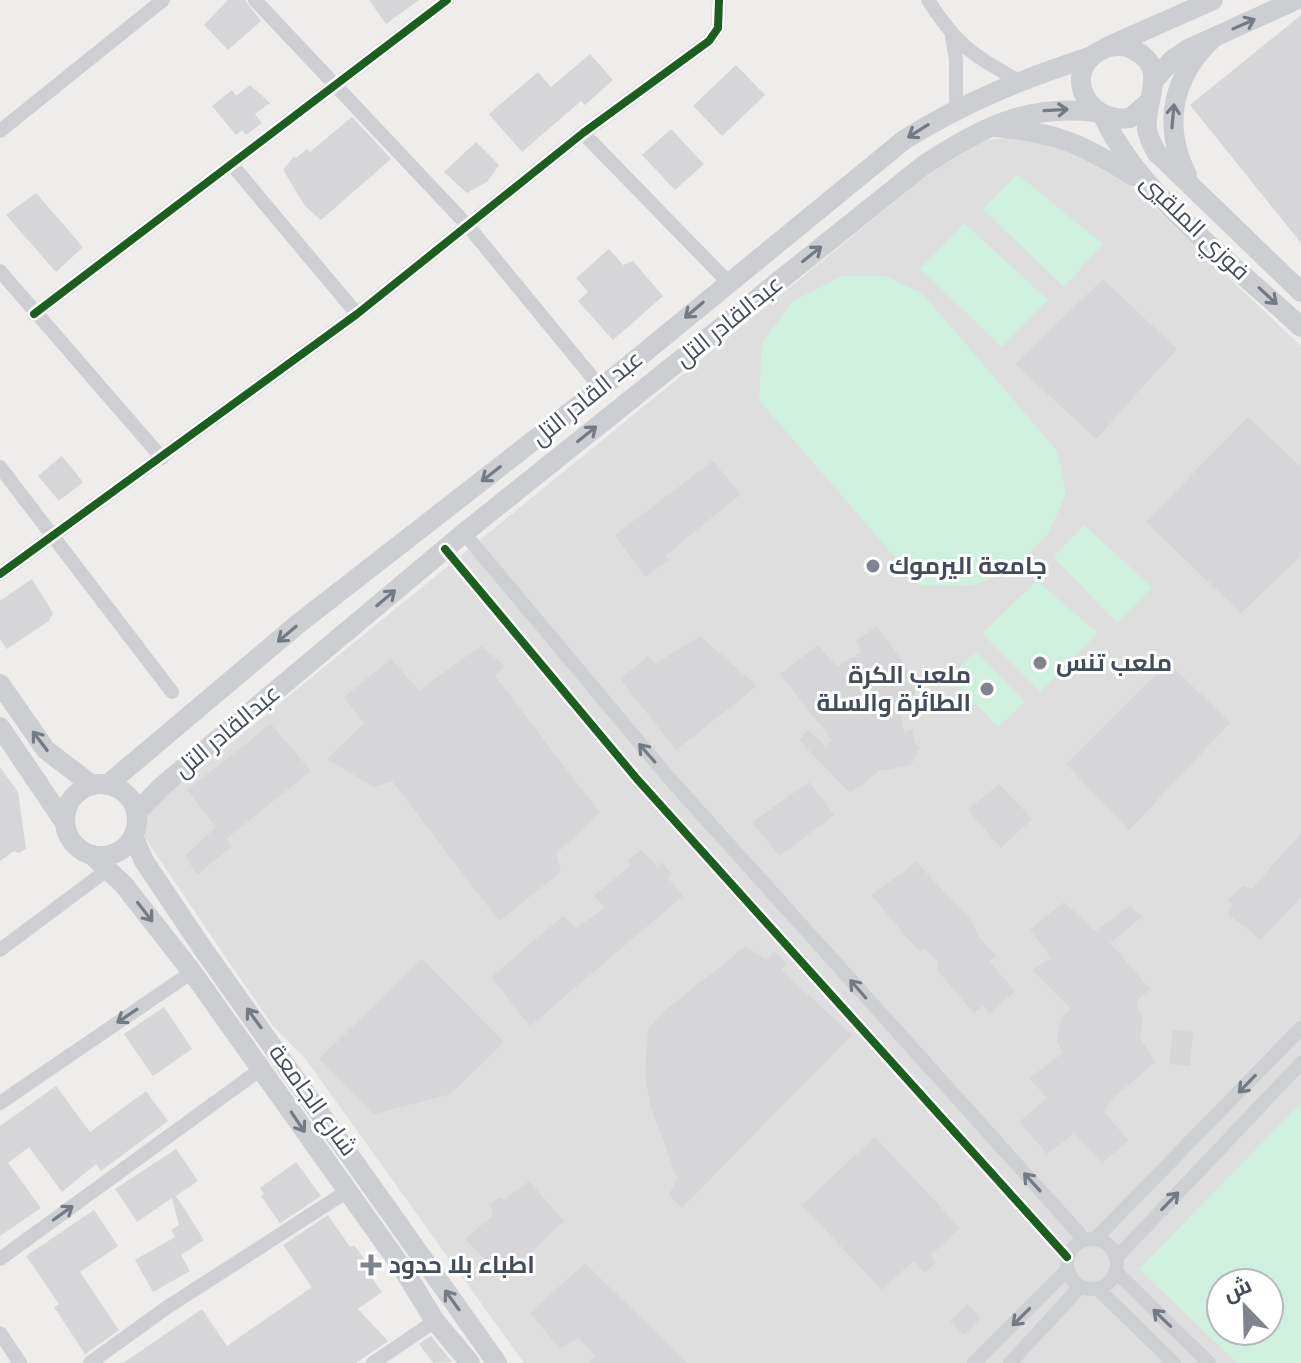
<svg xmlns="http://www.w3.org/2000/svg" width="1301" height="1363" viewBox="0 0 1301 1363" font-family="Ubuntu,Cairo,sans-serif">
<rect width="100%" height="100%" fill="#eeedec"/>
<path fill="#dfdede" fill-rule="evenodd" d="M1043 134 1135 189 1301 346V1363H524L304 1057 274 1027 233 968 145 838 144 814 968 142ZM1221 1283H1269V1331H1221Z"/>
<g fill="#cfefdf" fill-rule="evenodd">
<polygon points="1017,174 1103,244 1064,287 983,209"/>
<polygon points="964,223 1048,300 1002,347 920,269"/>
<polygon points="842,276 885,276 923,294 1057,451 1066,494 1048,534 1012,570 973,586 919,585 759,400 762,343 792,302"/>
<polygon points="1084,525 1152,587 1117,623 1053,557"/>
<polygon points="1037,581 1098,633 1040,692 982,633"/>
<polygon points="976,651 1025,702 998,727 949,677"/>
<path d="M1301 1103V1363H1237L1139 1269ZM1221 1283H1269V1331H1221Z"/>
</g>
<g fill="#d6d6d8">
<polygon points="228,0 245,0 261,21 228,50 204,25"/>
<polygon points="369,0 419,0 386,24"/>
<polygon points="1301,15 1301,243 1190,105"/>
<polygon points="590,54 613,80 585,105 581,101 522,152 489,114 538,72 551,87"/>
<polygon points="736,65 765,95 722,136 693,106"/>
<polygon points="250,85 270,103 255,114 262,123 246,135 242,130 236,135 212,106 232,90 236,96"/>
<polygon points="352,117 391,159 321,220 305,206 283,170 294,156 296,158 307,149 310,152"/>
<polygon points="671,129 704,164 675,190 642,155"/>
<polygon points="476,142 499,165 488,181 467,193 444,172"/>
<polygon points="36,193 83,247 56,272 6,215"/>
<polygon points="609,249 623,265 633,261 663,296 613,340 578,301 588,292 576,278"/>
<polygon points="1103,279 1177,349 1096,439 1015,364"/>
<polygon points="1248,417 1301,467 1301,556 1241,613 1146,522"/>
<polygon points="62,456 83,482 59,501 38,476"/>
<polygon points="713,461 741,494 666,555 668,561 645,577 615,535"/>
<polygon points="32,579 53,613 49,621 7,649 0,639 0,601"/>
<polygon points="877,626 920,687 900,709 904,733 913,729 914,741 920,748 911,765 879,771 850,793 799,740 807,730 826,746 832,740 780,674 818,645 837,667 861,652 856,641"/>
<polygon points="700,636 757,686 676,750 620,679 648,656 655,664"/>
<polygon points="481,646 505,666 495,676 600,813 556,854 561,872 499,921 392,781 374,787 327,759 364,723 344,697 391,659 419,690"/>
<polygon points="1168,662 1230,723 1129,830 1066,764"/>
<polygon points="271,724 311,771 226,839 232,846 197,875 185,856 216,827 187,790"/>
<polygon points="0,767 18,792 26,849 19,853 14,851 0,861"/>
<polygon points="809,782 834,815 779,856 752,822"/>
<polygon points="999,784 1032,819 1001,848 968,810"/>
<polygon points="1301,833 1301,897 1261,940 1228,914 1232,905 1228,900 1243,886 1252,889"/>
<polygon points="641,850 657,866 662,862 672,875 668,878 683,896 530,1026 491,977 563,916 576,928 605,908 594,896 631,865 627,860"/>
<polygon points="916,862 971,920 978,936 996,956 989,961 1015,991 990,1013 983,1006 974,1013 937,970 938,962 924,948 921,952 911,942 871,895"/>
<polygon points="1064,902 1095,931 1130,906 1142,917 1110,943 1150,989 1136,1002 1143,1019 1140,1038 1155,1062 1110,1101 1104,1112 1129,1141 1103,1162 1074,1134 1047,1154 1019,1122 1047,1098 1029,1078 1063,1053 1057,1041 1059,1028 1062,1016 1071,1009 1032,970 1051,958 1030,930"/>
<polygon points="746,946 766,960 774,951 786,963 781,970 852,1035 682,1208 669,1195 677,1178 651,1108 645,1076 648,1029 664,1011"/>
<polygon points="422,959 504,1042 451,1094 374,1114 319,1059"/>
<polygon points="164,1007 192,1049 153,1076 124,1034"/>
<polygon points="1173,1030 1193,1032 1190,1066 1169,1064"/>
<polygon points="56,1086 90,1132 146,1091 168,1121 101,1171 96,1164 62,1192 29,1147 8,1163 41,1208 0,1236 0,1126"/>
<polygon points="875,1137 960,1228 931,1255 935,1263 925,1273 913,1261 882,1290 802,1205"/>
<polygon points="176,1149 198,1181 176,1196 204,1240 181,1255 190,1271 153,1292 135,1260 175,1237 171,1230 179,1225 172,1198 137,1222 115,1189"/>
<polygon points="296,1162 321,1196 280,1223 261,1196 264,1194 260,1188"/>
<polygon points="529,1181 564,1221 503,1278 465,1239 492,1216 491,1203 500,1197 504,1200"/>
<polygon points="94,1210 118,1246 80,1272 119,1330 85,1354 54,1307 59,1304 26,1256"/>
<polygon points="328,1215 350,1247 354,1245 365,1260 361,1263 382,1292 358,1309 388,1341 356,1363 123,1363 202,1309 227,1346 312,1287 283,1245"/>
<polygon points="585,1263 687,1363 589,1363 594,1356 579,1337 560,1349 530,1313"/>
<polygon points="967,1304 981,1318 964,1335 950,1321"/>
<polygon points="431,1336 452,1362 433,1363 419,1344"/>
</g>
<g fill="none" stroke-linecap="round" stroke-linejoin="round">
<g stroke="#cdcfd2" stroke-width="14">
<polyline points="255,0 468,226 601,388"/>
<path d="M928 0C958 46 970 53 1017 80"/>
<polyline points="952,37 956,59 956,107"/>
<polyline points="0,131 163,0"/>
<polyline points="583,133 728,282"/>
<polyline points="233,166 357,314"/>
<polyline points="0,271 162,458"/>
<polyline points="34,314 447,0"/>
<polyline points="0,467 172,692"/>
<polyline points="464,533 669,778 1085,1240"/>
<polyline points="445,549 637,779 1067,1257"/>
<polyline points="0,574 357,314 583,133 709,41 718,28 719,0"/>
<polyline points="0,950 107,870"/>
<polyline points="0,1103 192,972"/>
<circle cx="1092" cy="1264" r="25"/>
<polyline points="1095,1239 1301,1028"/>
<polyline points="1116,1258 1301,1063"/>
<polyline points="0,1259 261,1069"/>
<polyline points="1116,1272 1209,1363"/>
<polyline points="1098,1289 1174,1363"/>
<polyline points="0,1333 20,1363"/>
<polyline points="90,1363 166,1308 346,1192"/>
<polyline points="373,1363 435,1321"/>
<polyline points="974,1363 1067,1270"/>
<polyline points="1010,1363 1080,1287"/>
</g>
<g stroke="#ccced2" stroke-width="20">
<polyline points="1107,47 1213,0"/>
<polyline points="1155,79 1172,60 1188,49 1296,0"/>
<path d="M1150 101 1130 118C1083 124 1061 67 1104 49 1113 45 1125 45 1134 50 1170 68 1144 100 1147 129 1148 137 1152 144 1156 152L1301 292"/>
<path d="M1103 116C1138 194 1238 268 1301 327"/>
<path d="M996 127C1058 133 1080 143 1133 176"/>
<path d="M1187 175C1162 125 1172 77 1213 38"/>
<polyline points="0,684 46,750 92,785"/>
<polyline points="0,727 65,823"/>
<circle cx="101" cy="820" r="36"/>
<path d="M107 785 298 624 601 388 904 140C966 101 1023 79 1092 56"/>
<path d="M136 813 161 787 464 533 924 165C980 128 1026 104 1095 112"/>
<polyline points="133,836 144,861 203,949 497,1363"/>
<polyline points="92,855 124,885 192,972 403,1269 435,1321 470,1363"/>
</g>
<g stroke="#fff" stroke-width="13">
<g id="cycleway">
<polyline points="34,314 447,0"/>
<polyline points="445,549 637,779 1067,1257"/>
<polyline points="0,574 357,314 583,133 709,41 718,28 719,0"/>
</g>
</g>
<use href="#cycleway" stroke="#1b5e20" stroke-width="8"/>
</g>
<defs><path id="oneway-shaft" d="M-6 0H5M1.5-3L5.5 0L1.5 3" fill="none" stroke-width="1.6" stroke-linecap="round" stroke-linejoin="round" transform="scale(2)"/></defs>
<g stroke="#737a84">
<use href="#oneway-shaft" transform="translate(1244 24) rotate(-24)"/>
<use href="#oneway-shaft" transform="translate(1056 110) rotate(-3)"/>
<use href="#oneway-shaft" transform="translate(1173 116) rotate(-85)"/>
<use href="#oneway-shaft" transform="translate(918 131) rotate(148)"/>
<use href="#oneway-shaft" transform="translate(812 254) rotate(-39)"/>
<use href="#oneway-shaft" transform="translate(1268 296) rotate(43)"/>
<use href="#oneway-shaft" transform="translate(694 310) rotate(140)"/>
<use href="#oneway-shaft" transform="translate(587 434) rotate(-39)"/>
<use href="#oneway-shaft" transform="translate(491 474) rotate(142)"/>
<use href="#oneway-shaft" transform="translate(386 598) rotate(-40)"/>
<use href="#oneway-shaft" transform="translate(287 634) rotate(140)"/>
<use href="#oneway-shaft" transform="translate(40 741) rotate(-127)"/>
<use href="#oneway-shaft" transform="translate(647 753) rotate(-131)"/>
<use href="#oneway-shaft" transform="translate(145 912) rotate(52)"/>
<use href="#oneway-shaft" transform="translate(858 989) rotate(-131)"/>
<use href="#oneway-shaft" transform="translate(127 1016) rotate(146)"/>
<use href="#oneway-shaft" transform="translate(254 1018) rotate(-126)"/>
<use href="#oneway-shaft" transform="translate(1247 1084) rotate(134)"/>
<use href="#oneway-shaft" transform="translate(298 1122) rotate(56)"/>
<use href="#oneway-shaft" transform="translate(1032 1182) rotate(-132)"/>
<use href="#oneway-shaft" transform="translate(1170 1201) rotate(-46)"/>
<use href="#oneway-shaft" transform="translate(63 1213) rotate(-36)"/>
<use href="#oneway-shaft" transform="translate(452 1300) rotate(-126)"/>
<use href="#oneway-shaft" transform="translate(1021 1317) rotate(135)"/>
<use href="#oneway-shaft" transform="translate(1162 1318) rotate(-136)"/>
</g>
<g fill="#7f848d" stroke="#fff" stroke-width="3">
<circle cx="873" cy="566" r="8"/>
<circle cx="1040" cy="663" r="8"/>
<circle cx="987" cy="689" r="8"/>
<path d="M367 1253h8v8h8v8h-8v8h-8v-8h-8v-8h8z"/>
</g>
<g text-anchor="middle" stroke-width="6" stroke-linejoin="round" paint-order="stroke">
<g font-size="24" fill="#434c5a" stroke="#fff">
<text transform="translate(1195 227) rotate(44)" y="8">فوزي الملقيي</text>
<text transform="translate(729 321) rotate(-39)" y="8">عبدالقادر التل</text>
<text transform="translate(587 398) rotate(-39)" y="8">عبد القادر التل</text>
<text transform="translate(227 731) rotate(-40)" y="8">عبدالقادر التل</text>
<text transform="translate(313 1100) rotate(54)" y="8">شارع الجامعة</text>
</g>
<g font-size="24" font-weight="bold" fill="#434c5a" stroke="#fff" text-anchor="start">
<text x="889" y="574">جامعة اليرموك</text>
<text x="1056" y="671">ملعب تنس</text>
<text x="971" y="683" text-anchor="end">ملعب الكرة<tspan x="971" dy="28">الطائرة والسلة</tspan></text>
<text x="389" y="1273">اطباء بلا حدود</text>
</g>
</g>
<g transform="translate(1245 1307) rotate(337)"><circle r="38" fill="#ffffff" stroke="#b4b7bd" stroke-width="2"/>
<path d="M0-6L14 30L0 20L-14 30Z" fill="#7f848d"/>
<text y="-12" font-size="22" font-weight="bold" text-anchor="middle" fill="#434c5a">ش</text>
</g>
</svg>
